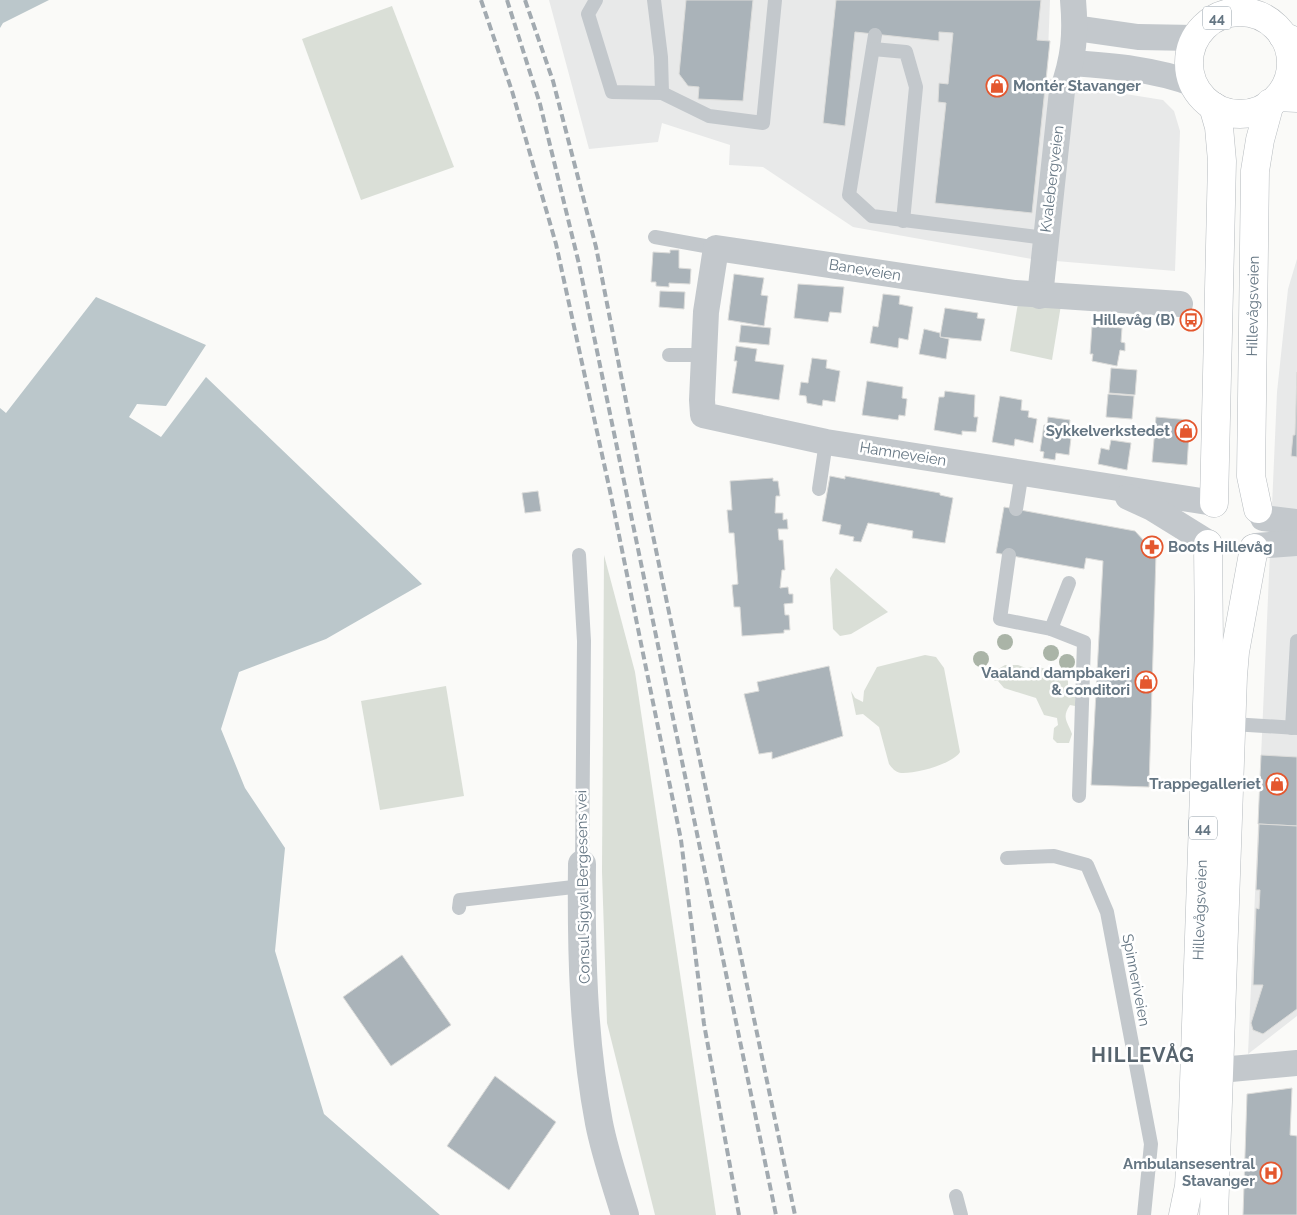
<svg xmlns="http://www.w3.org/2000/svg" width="1297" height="1215" viewBox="0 0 1297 1215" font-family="Raleway,sans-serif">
<rect width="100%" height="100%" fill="#fafaf8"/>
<g fill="#e8e9e9">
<polygon points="549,0 1050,0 1047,78 1094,89 1163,100 1174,111 1180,131 1175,271 1032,259 853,227 763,167 729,165 730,145 662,123 658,142 589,149"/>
<polygon points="1297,259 1297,1016 1248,1054 1277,392 1288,289"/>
</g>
<g fill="#dadfd7">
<polygon points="392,6 454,167 361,200 302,39"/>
<polygon points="1018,303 1061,305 1052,360 1010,351"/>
<polygon points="604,555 635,672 716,1215 655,1215 607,1023 602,872"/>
<polygon points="836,568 888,612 851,634 840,636 833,629 830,578"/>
<path d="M925 655 936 657 944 668 960 752C953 764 915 774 901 773 895 772 892 768 889 764L879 727 863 714 856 715 851 691 855 698 863 702 864 691 877 667Z"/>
<path d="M1005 665H1018L1026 668 1039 667 1056 672 1061 671 1068 676V697H1075V706L1070 705C1061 718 1068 722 1072 734L1069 743H1057L1053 739 1054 728 1058 725 1057 718 1044 715 1036 698 1004 688 998 681H994L995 671Z"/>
<polygon points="446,686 464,796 380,810 361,701"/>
</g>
<g fill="#bbc7cb">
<polygon points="0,0 49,0 3,23 0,28"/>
<polygon points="96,297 206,345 166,406 137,404 129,417 161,437 206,377 422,584 326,639 239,672 221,729 245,788 285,848 275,951 324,1114 440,1215 0,1215 0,408 6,413"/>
</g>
<g fill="#aab3b9" stroke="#dcdcda">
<polygon points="686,0 753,0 743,101 698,99 699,87 688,86 679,74"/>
<polygon points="836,0 1041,0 1037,40 1050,41 1032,213 935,203 946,103 938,102 939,83 948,84 953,33 939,32 939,41 855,32 845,126 823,123"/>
<polygon points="670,250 679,250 679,268 691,269 690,284 669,283 669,287 656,286 656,282 651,282 653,252 670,253"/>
<polygon points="734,274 764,278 761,295 768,296 764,326 728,320"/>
<polygon points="798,284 844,287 841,313 830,312 828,322 794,318"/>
<polygon points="660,291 685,292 684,309 659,307"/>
<polygon points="883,294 900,296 899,304 913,307 908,340 899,338 898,348 870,343 873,326 878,327"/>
<polygon points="945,308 978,313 977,318 985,319 981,341 940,337"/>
<polygon points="741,325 771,328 769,345 739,342"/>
<polygon points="1092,326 1122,328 1121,342 1125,343 1125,351 1120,350 1117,366 1092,361 1093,354 1090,354"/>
<polygon points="924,329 940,333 940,337 949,339 946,359 919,354"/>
<polygon points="736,346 757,349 755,361 784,365 779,400 732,393 737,361 734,361"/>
<polygon points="812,358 827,360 826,368 840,371 835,402 823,400 822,406 807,403 806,396 799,395 801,382 808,383"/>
<polygon points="1111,368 1137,370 1135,395 1109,393"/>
<polygon points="1297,372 1297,457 1291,456 1293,435 1295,435"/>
<polygon points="867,381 903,387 902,398 907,399 905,416 899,415 898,420 862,415"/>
<polygon points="945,391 975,395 974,417 978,417 976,432 962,431 962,435 934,430 939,397 944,397"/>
<polygon points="1108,394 1134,396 1132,419 1106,417"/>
<polygon points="1000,396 1022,400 1021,410 1029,411 1028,417 1037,419 1033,443 1015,439 1014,446 992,442"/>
<polygon points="1048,417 1070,420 1069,429 1072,429 1069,455 1056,453 1055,460 1043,458 1044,452 1040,451 1044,425 1047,425"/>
<polygon points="1156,417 1190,420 1187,465 1152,462"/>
<polygon points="1111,440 1131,443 1127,470 1098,464 1101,448 1109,450"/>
<polygon points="830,476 845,479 845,476 940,493 940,495 953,498 945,543 912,538 913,531 868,523 861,542 853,541 854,537 839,534 841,525 822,521"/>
<polygon points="773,478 773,481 778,481 780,496 776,496 775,513 783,513 783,520 787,519 788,529 778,529 779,540 783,540 785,570 782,570 780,588 788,587 789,594 793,594 793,603 784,604 785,615 789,615 790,630 784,630 784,633 742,636 740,607 734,607 732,585 738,584 734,533 729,533 727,510 732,510 730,481"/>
<polygon points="538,491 541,511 525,513 522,493"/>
<polygon points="1004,507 1135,531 1156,554 1149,787 1091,785 1103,561 1086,558 1084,569 996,553"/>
<polygon points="829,666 843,736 772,759 772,752 759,754 744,694 759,691 757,682"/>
<polygon points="1261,755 1297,757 1297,826 1258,824"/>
<polygon points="1259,824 1297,826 1297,1009 1263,1034 1253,1030 1251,1023 1263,985 1253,985 1256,908 1259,909 1260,890 1256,890"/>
<polygon points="402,955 451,1025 391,1066 343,997"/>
<polygon points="495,1076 556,1122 509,1190 447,1146"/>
<polygon points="1292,1088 1290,1135 1297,1136 1297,1215 1243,1215 1247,1094"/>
</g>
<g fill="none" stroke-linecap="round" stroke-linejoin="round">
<g stroke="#b3babf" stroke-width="29">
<g id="secondary">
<polyline points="1283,36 1297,42"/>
<polyline points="1278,97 1297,98"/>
</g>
</g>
<g stroke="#b5babe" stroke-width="29">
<g id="primary">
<circle cx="1240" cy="63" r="51"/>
<polyline points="1213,106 1219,127 1222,161 1214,503"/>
<polyline points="1258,509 1251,476 1255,171 1260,140 1270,103"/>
<polyline points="1183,1215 1189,1186 1193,1112 1209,646 1208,544"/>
<polyline points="1214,1215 1233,676 1235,652 1254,548"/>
</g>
</g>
<g stroke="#c3c8cc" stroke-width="14">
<polyline points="596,0 588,14 612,92 662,93 709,116 763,123 775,0"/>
<polyline points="654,0 661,57 662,93"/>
<polyline points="875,35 849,195 872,216 1045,238"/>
<polyline points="873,49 906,52 916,87 903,221"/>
<polyline points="655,237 716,248"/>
<polyline points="669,355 705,355"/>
<polyline points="819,489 826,442"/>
<polyline points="1016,509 1022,472"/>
<polyline points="579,555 584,641 582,864"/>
<polyline points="1009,555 1000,619 1051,629 1084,642 1079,796"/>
<polyline points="1051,629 1069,583"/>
<polyline points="1232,724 1297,728"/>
<polyline points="1292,728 1297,641"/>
<polyline points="1007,858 1054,856 1087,865 1107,912 1151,1144 1144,1215"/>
<polyline points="459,908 460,900 582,886"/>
<polyline points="956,1196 961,1215"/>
</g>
<g stroke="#c3c8cc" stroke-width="26">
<polyline points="1075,28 1138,37 1195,38"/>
<path d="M1072 63C1114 66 1154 69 1194 84"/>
<path d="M1040 296 1062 91C1074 58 1076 34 1073 0"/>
<polyline points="1180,304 1015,293 716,248 706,312 702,400 703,415 826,442 1214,503"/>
<polyline points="1128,497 1152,508 1207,542"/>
<polyline points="1263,518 1297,522"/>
<polyline points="1256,546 1297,543"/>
<polyline points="1220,1070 1297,1063"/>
</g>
<path stroke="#c3c8cc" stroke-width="28" d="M582 864C581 951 583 1038 599 1123 605 1154 616 1185 625 1215"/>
<use href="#secondary" stroke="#fff" stroke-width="28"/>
<use href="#primary" stroke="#fff" stroke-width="28"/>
<g stroke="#a2aab0" stroke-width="4" stroke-dasharray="8 4" stroke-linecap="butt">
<polyline points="481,0 512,91 556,244 610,491 681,840 704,1024 739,1215"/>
<polyline points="507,0 540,104 579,264 776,1215"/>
<polyline points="525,0 553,81 596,247 642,483 795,1215"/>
</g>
</g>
<g fill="#aab4a7">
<circle cx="1005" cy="642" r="8"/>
<circle cx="1051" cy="653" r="8"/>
<circle cx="981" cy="659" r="8"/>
<circle cx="1067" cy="662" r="8"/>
</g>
<defs>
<g id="shop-ring" transform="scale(1.125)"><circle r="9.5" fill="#fff" stroke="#e4572e" stroke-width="1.5"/><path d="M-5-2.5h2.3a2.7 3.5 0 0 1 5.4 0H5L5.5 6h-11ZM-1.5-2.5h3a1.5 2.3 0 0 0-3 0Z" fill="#e4572e"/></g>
<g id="bus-ring" transform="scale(1.125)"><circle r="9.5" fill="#fff" stroke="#e4572e" stroke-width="1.5"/><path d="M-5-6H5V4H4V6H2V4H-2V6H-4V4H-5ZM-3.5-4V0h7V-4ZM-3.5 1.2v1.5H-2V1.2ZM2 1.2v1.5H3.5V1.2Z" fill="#e4572e"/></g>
<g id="pharmacy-ring" transform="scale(1.125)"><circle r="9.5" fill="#fff" stroke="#e4572e" stroke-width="1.5"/><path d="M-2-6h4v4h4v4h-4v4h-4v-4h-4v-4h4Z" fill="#e4572e"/></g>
<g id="hospital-ring" transform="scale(1.125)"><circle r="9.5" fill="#fff" stroke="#e4572e" stroke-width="1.5"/><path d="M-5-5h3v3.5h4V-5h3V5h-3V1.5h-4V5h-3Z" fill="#e4572e"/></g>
</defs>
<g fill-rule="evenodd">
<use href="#shop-ring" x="997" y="86"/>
<use href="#bus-ring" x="1191" y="320"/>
<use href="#shop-ring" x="1186" y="431"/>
<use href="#pharmacy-ring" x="1152" y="547"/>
<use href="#shop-ring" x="1146" y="682"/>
<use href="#shop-ring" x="1277" y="784"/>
<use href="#hospital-ring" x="1271" y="1173"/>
</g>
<g text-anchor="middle" stroke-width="5" stroke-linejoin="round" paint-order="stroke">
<g fill="#fff" stroke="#939fa8" stroke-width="1">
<rect x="1203" y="6.5" width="28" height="23" rx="4"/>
<rect x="1189" y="816.5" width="28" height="23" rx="4"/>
</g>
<g font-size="14" font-weight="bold" fill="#657683">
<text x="1217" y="23">44</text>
<text x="1203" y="833">44</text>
</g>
<g font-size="15" font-weight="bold" fill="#657683" stroke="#fff" text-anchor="end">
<text x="1013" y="91" text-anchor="start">Montér Stavanger</text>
<text x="1175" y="325">Hillevåg (B)</text>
<text x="1170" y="436">Sykkelverkstedet</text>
<text x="1168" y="552" text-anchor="start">Boots Hillevåg</text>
<text x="1130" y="678">Vaaland dampbakeri<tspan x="1130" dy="17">&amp; conditori</tspan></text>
<text x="1261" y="789">Trappegalleriet</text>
<text x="1255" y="1169">Ambulansesentral<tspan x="1255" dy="17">Stavanger</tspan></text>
</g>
<g font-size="15" fill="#657683" stroke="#fff">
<text transform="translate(1052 179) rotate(-83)" y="5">Kvalebergveien</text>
<text transform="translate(865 270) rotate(9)" y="5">Baneveien</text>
<text transform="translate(1253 306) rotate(-89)" y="5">Hillevågsveien</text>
<text transform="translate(903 454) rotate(9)" y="5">Hamneveien</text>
<text transform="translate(583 887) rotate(-91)" y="5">Consul Sigval Bergesens vei</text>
<text transform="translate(1200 910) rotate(-88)" y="5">Hillevågsveien</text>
<text transform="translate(1136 980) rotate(79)" y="5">Spinneriveien</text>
</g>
<g font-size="20" font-weight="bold" letter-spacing="1" fill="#57646e" stroke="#fff">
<text x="1143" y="1062">HILLEVÅG</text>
</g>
</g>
</svg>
